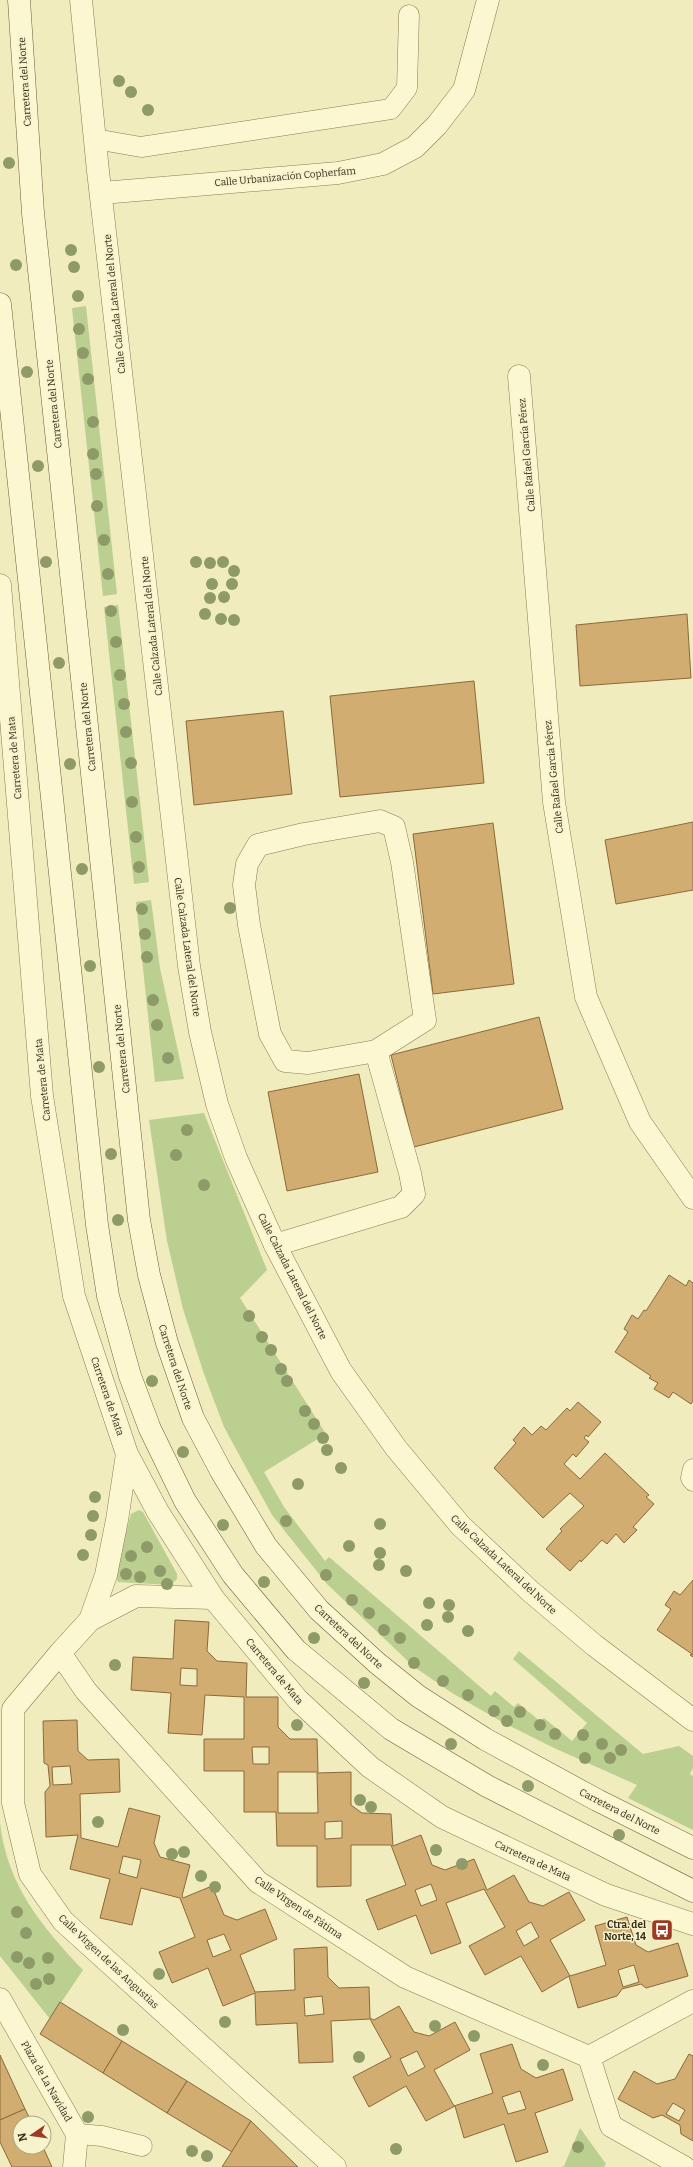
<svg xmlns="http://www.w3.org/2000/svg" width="693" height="2167" viewBox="0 0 693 2167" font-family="Bitter,serif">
<rect width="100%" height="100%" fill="#f0ecbd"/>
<g fill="#bbcf91">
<polygon points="86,306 117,594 103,596 72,308"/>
<polygon points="118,605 149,882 134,884 104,607"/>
<polygon points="151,900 160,968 184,1079 155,1082 136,902"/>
<polygon points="204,1113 267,1270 240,1298 326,1434 264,1472 284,1507 325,1561 329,1557 491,1696 495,1691 514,1707 518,1703 540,1721 544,1718 572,1741 587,1723 513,1659 519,1651 643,1754 679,1746 693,1756 693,1768 690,1774 693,1776 693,1830 628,1798 637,1785 554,1748 502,1722 452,1693 413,1666 327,1584 272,1515 224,1427 204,1374 183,1309 167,1241 149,1120"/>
<polygon points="139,1510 143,1512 177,1574 177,1579 171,1585 118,1582 114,1574 131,1514"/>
<path d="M0 1823C7 1885 42 1927 83 1970L50 2019 0 1956Z"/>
<polygon points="580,2128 606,2164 604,2167 561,2167 564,2166"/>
</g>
<g fill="#d1ad71" stroke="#8a6a3a" fill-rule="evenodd">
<polygon points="687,614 691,678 580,686 576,625"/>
<polygon points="474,681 484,783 340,797 330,696"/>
<polygon points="283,711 292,794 194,805 186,721"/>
<polygon points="693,822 693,890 616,904 605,840"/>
<polygon points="493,823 514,984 433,994 413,834"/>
<polygon points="539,1017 563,1109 414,1147 391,1055"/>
<polygon points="359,1074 378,1172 287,1191 268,1092"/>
<polygon points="669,1275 686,1286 689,1280 693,1283 693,1401 691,1404 673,1392 669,1398 654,1389 658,1383 649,1378 651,1376 615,1352 628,1332 624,1329 632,1315 638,1319 644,1310 646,1311"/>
<polygon points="578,1402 601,1422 588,1437 586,1435 584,1438 589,1442 576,1457 573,1454 564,1464 580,1479 605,1453 649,1495 646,1497 654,1504 633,1527 637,1530 624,1543 616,1534 607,1544 602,1540 581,1562 580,1560 570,1571 546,1549 562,1531 560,1529 584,1506 570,1493 543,1518 494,1468 516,1443 513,1440 524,1427 532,1435 541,1426 546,1430 567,1408 570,1411"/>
<polygon points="693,1580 693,1657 690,1655 692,1654 657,1630 671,1609 665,1605 674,1591 680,1595"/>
<path d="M175 1620 209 1622 207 1651 217 1661 247 1663 246 1697H278V1727L290 1739H317L318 1772H278V1813H318L317 1773 351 1772V1805L362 1813 391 1814 393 1846 421 1835 432 1865 445 1870 474 1859 487 1890 514 1875 529 1902 543 1906 569 1892 585 1920 550 1940 570 1976 606 1965 595 1926 627 1917 636 1945 648 1952 678 1943 688 1976 646 1988 641 1984 622 1989 617 1996 578 2008 569 1976 542 1992 521 1956 485 1975 469 1946 505 1927 484 1889 446 1903 461 1943 431 1954 416 1915 378 1930 366 1900 406 1885 391 1845H351V1886L317 1887V1846H277L276 1812H244V1771H204V1739H244V1697L205 1695 202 1735 168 1733 171 1693 131 1690 133 1657 173 1659ZM181 1668 197 1669V1686L180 1685ZM252 1747H269V1764H253ZM342 1821V1838L325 1839V1822ZM431 1884 437 1900 421 1906 415 1890ZM531 1922 539 1937 524 1946 516 1931ZM634 1965 639 1982 623 1987 618 1970Z"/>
<path d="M77 1720 78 1751 88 1760 119 1759 120 1792 80 1794 81 1838 118 1847 129 1808 160 1816 154 1843 160 1857 190 1865 182 1896 183 1898 212 1886 224 1915 237 1920 265 1909 277 1939 240 1955 255 1992 295 1990 294 1949 327 1947 328 1977 339 1988 369 1987 370 2018 374 2020 399 2006 414 2032 429 2036 455 2022 470 2050 434 2070 454 2106 493 2093 480 2054 512 2044 521 2069 536 2078 563 2069 573 2100 535 2113 548 2152 516 2162 504 2124 464 2138 455 2106 426 2121 406 2086 369 2107 353 2077 391 2057 370 2019 331 2021 333 2062 299 2063 297 2023 256 2025 255 1993 223 2006 208 1968 172 1983 159 1952 195 1937 180 1898 141 1888 132 1925 100 1918 110 1879 70 1869 78 1835 46 1837 45 1792 50 1786 48 1765 44 1763 43 1721ZM70 1766 72 1784 53 1785 52 1767ZM123 1856 141 1860 137 1878 119 1873ZM224 1934 231 1950 213 1957 207 1940ZM322 1996 324 2014 305 2016 304 1998ZM417 2051 425 2067 408 2076 400 2059ZM520 2091 526 2109 508 2114 502 2097Z"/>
<polygon points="60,2002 122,2041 103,2073 40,2034"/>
<polygon points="122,2041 187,2081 167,2113 103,2073"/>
<path d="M689 2054 693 2056V2141L681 2134 680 2125 662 2115 653 2118 618 2099 634 2071 657 2084 675 2079ZM673 2103 685 2110 679 2121 666 2114Z"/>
<polygon points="0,2055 25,2109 0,2120"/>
<polygon points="187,2081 251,2121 232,2152 167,2113"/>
<polygon points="25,2109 32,2123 20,2123 20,2147 43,2147 52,2167 12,2167 0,2142 0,2120"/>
<polygon points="251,2121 298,2167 222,2167"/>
</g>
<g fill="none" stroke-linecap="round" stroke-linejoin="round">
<g stroke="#897c55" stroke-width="21">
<g id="lane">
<polyline points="95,139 141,147 391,109 407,88 409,15"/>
<polyline points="693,1469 691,1478 693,1481"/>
<polyline points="77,2134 102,2136 142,2146"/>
</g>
</g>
<g stroke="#897c55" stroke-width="23">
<g id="street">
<polyline points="81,0 98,171 189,966 200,1032 217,1104 236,1158 275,1245 341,1371 396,1448 460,1525 530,1591 594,1645 693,1720"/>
<polyline points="102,193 338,173 383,164 415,147 437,125 464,90 488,0"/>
<polyline points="519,376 554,802 586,997 640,1122 693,1198"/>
<polyline points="0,585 42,1096 74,1296 127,1454 158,1512 213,1598 298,1700 370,1767 442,1817 606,1895 693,1924"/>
<polyline points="275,1245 401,1207 414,1194 410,1173 376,1051 308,1063 285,1061 270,1034 249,925 244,885 247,864 258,845 304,834 380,821 394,827 402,862 425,1020 376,1051"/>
<polyline points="213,1598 136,1596 90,1620 60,1653 13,1709 13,1803 30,1874 63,1921 335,2167"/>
<polyline points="90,1620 106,1575 117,1520 127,1454"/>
<polyline points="60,1653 86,1691 258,1882 405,1977 589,2057 611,2126 684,2167"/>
<polyline points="0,1999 77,2134 74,2167"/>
<polyline points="589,2057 693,2001"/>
</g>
</g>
<g stroke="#6b5c39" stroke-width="23">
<g id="secondary">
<polyline points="19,0 33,213 139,1220 149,1275 167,1343 193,1418 221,1471 266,1546 319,1610 377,1663 418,1696 485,1739 597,1800 693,1848"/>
<polyline points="0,304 97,1225 108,1296 130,1376 150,1429 185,1501 233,1575 296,1650 391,1729 487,1786 693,1891"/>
</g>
</g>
<use href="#lane" stroke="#fbf7d1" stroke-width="20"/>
<use href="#street" stroke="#fbf7d1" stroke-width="22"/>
<use href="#secondary" stroke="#fbf7d1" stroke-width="22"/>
</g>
<g fill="#8e9a67">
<circle cx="119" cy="81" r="6"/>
<circle cx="131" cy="92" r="6"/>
<circle cx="148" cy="110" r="6"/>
<circle cx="9" cy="163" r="6"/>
<circle cx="71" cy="250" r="6"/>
<circle cx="16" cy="265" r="6"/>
<circle cx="74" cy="267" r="6"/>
<circle cx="78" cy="296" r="6"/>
<circle cx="79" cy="329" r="6"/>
<circle cx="83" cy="353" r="6"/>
<circle cx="27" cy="372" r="6"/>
<circle cx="88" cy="379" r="6"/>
<circle cx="93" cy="422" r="6"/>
<circle cx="93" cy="454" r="6"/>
<circle cx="38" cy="466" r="6"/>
<circle cx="96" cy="474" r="6"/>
<circle cx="97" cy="506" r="6"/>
<circle cx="104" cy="540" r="6"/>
<circle cx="46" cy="562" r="6"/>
<circle cx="196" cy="562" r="6"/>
<circle cx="223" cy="562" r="6"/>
<circle cx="210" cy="563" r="6"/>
<circle cx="234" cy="571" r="6"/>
<circle cx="108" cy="574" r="6"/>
<circle cx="212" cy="584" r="6"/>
<circle cx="232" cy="584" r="6"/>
<circle cx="224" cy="597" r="6"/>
<circle cx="210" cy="598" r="6"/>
<circle cx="111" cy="611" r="6"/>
<circle cx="205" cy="614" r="6"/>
<circle cx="221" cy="619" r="6"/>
<circle cx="234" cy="620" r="6"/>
<circle cx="116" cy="642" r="6"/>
<circle cx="59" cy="663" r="6"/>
<circle cx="120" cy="675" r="6"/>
<circle cx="124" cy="704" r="6"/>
<circle cx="126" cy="732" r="6"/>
<circle cx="131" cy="763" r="6"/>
<circle cx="70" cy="764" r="6"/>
<circle cx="132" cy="802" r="6"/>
<circle cx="136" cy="837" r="6"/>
<circle cx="139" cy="867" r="6"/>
<circle cx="82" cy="869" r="6"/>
<circle cx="230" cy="908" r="6"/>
<circle cx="142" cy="909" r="6"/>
<circle cx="145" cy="934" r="6"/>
<circle cx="147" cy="957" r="6"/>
<circle cx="90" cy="966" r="6"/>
<circle cx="153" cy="1000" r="6"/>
<circle cx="157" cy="1025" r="6"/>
<circle cx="168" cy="1058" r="6"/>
<circle cx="99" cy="1067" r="6"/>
<circle cx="187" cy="1130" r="6"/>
<circle cx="111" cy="1154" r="6"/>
<circle cx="176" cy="1155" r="6"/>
<circle cx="204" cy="1185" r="6"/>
<circle cx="118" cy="1220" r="6"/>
<circle cx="249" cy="1316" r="6"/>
<circle cx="262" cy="1337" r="6"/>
<circle cx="271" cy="1350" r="6"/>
<circle cx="281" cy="1369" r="6"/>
<circle cx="152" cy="1381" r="6"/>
<circle cx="287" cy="1381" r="6"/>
<circle cx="305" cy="1411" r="6"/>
<circle cx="314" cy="1424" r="6"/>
<circle cx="323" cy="1438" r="6"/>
<circle cx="327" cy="1450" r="6"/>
<circle cx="183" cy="1452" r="6"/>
<circle cx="341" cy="1468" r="6"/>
<circle cx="298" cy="1484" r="6"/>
<circle cx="95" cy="1497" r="6"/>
<circle cx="93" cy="1516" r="6"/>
<circle cx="286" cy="1521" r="6"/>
<circle cx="380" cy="1524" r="6"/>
<circle cx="223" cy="1525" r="6"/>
<circle cx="91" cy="1535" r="6"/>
<circle cx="349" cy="1546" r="6"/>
<circle cx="147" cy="1547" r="6"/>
<circle cx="380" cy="1553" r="6"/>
<circle cx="83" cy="1555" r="6"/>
<circle cx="131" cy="1556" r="6"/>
<circle cx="379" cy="1565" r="6"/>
<circle cx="160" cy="1571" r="6"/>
<circle cx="406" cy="1571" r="6"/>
<circle cx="126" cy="1574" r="6"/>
<circle cx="326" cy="1575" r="6"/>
<circle cx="140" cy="1577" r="6"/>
<circle cx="264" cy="1582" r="6"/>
<circle cx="167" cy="1584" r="6"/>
<circle cx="352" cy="1600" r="6"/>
<circle cx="429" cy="1603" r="6"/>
<circle cx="449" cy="1605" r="6"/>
<circle cx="369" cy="1613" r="6"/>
<circle cx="448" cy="1617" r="6"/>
<circle cx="427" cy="1625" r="6"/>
<circle cx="384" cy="1630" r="6"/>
<circle cx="468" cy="1631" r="6"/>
<circle cx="314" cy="1638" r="6"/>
<circle cx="400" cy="1638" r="6"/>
<circle cx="414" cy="1663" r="6"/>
<circle cx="115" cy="1665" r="6"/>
<circle cx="443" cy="1681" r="6"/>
<circle cx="364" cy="1683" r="6"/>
<circle cx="468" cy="1695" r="6"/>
<circle cx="494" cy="1711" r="6"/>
<circle cx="520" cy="1712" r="6"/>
<circle cx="507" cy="1721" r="6"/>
<circle cx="297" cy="1725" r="6"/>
<circle cx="540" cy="1725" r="6"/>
<circle cx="555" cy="1734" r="6"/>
<circle cx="583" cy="1735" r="6"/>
<circle cx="451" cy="1744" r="6"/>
<circle cx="602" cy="1744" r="6"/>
<circle cx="621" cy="1750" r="6"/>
<circle cx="585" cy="1758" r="6"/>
<circle cx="610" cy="1758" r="6"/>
<circle cx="528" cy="1786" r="6"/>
<circle cx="360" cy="1800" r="6"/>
<circle cx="371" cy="1807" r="6"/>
<circle cx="98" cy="1822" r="6"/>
<circle cx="619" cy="1835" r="6"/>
<circle cx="436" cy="1850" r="6"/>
<circle cx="184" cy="1852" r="6"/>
<circle cx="172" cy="1854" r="6"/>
<circle cx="462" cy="1864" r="6"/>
<circle cx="201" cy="1876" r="6"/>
<circle cx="215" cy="1887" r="6"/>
<circle cx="17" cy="1912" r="6"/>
<circle cx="26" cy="1933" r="6"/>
<circle cx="17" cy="1957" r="6"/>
<circle cx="48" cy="1958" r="6"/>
<circle cx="29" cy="1963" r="6"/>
<circle cx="159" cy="1974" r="6"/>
<circle cx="49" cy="1979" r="6"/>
<circle cx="36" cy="1984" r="6"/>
<circle cx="225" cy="2022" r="6"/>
<circle cx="435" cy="2026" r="6"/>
<circle cx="123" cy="2030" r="6"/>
<circle cx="474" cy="2036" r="6"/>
<circle cx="359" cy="2057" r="6"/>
<circle cx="543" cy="2065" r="6"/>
<circle cx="88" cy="2117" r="6"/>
<circle cx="578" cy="2147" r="6"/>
<circle cx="396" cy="2149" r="6"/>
<circle cx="192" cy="2151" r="6"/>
<circle cx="207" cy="2156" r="6"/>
</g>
<defs>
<g id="bus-square" transform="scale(1.15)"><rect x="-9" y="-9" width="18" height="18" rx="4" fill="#9c3a22" stroke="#f7f4cd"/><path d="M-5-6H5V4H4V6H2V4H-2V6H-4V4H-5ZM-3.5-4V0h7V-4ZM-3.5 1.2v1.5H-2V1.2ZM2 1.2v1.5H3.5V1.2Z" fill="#fff"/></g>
</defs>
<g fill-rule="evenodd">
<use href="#bus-square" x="662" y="1930"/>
</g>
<g text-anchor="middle" stroke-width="3" stroke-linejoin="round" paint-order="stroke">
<g font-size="10" fill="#382f1b" stroke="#f7f4cd">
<text transform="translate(24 82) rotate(-94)" y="4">Carretera del Norte</text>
<text transform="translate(285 176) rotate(-5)" y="4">Calle Urbanización Copherfam</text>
<text transform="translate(114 304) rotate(-96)" y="4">Calle Calzada Lateral del Norte</text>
<text transform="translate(53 404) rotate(-96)" y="4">Carretera del Norte</text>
<text transform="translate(526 455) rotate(-95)" y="4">Calle Rafael García Pérez</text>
<text transform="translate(151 626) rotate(-96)" y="4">Calle Calzada Lateral del Norte</text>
<text transform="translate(87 727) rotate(-96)" y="4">Carretera del Norte</text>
<text transform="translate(14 758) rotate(-95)" y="4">Carretera de Mata</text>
<text transform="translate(553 777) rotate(-96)" y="4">Calle Rafael García Pérez</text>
<text transform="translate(188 947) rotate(82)" y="4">Calle Calzada Lateral del Norte</text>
<text transform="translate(121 1049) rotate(-96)" y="4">Carretera del Norte</text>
<text transform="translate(42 1080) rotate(-96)" y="4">Carretera de Mata</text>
<text transform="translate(293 1276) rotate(63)" y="4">Calle Calzada Lateral del Norte</text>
<text transform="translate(176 1367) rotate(72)" y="4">Carretera del Norte</text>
<text transform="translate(108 1396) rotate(71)" y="4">Carretera de Mata</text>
<text transform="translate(504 1564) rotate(43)" y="4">Calle Calzada Lateral del Norte</text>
<text transform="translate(349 1636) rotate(43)" y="4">Carretera del Norte</text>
<text transform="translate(275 1671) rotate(50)" y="4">Carretera de Mata</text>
<text transform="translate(620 1811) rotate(27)" y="4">Carretera del Norte</text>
<text transform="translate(533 1860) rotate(25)" y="4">Carretera de Mata</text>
<text transform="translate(299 1907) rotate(34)" y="4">Calle Virgen de Fátima</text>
<text transform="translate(109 1961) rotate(43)" y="4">Calle Virgen de las Angustias</text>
<text transform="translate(47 2081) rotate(60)" y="4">Plaza de La Navidad</text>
</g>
<g font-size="10" font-weight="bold" fill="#382f1b" stroke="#f7f4cd" text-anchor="end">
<text x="646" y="1928">Ctra. del<tspan x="646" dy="12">Norte, 14</tspan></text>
</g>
</g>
<g transform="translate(32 2135) rotate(257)"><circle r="19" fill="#f7f4cd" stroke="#aba586"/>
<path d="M0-3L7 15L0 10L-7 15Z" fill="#9c3a22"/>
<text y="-6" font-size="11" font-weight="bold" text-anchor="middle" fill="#382f1b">N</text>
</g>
</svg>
